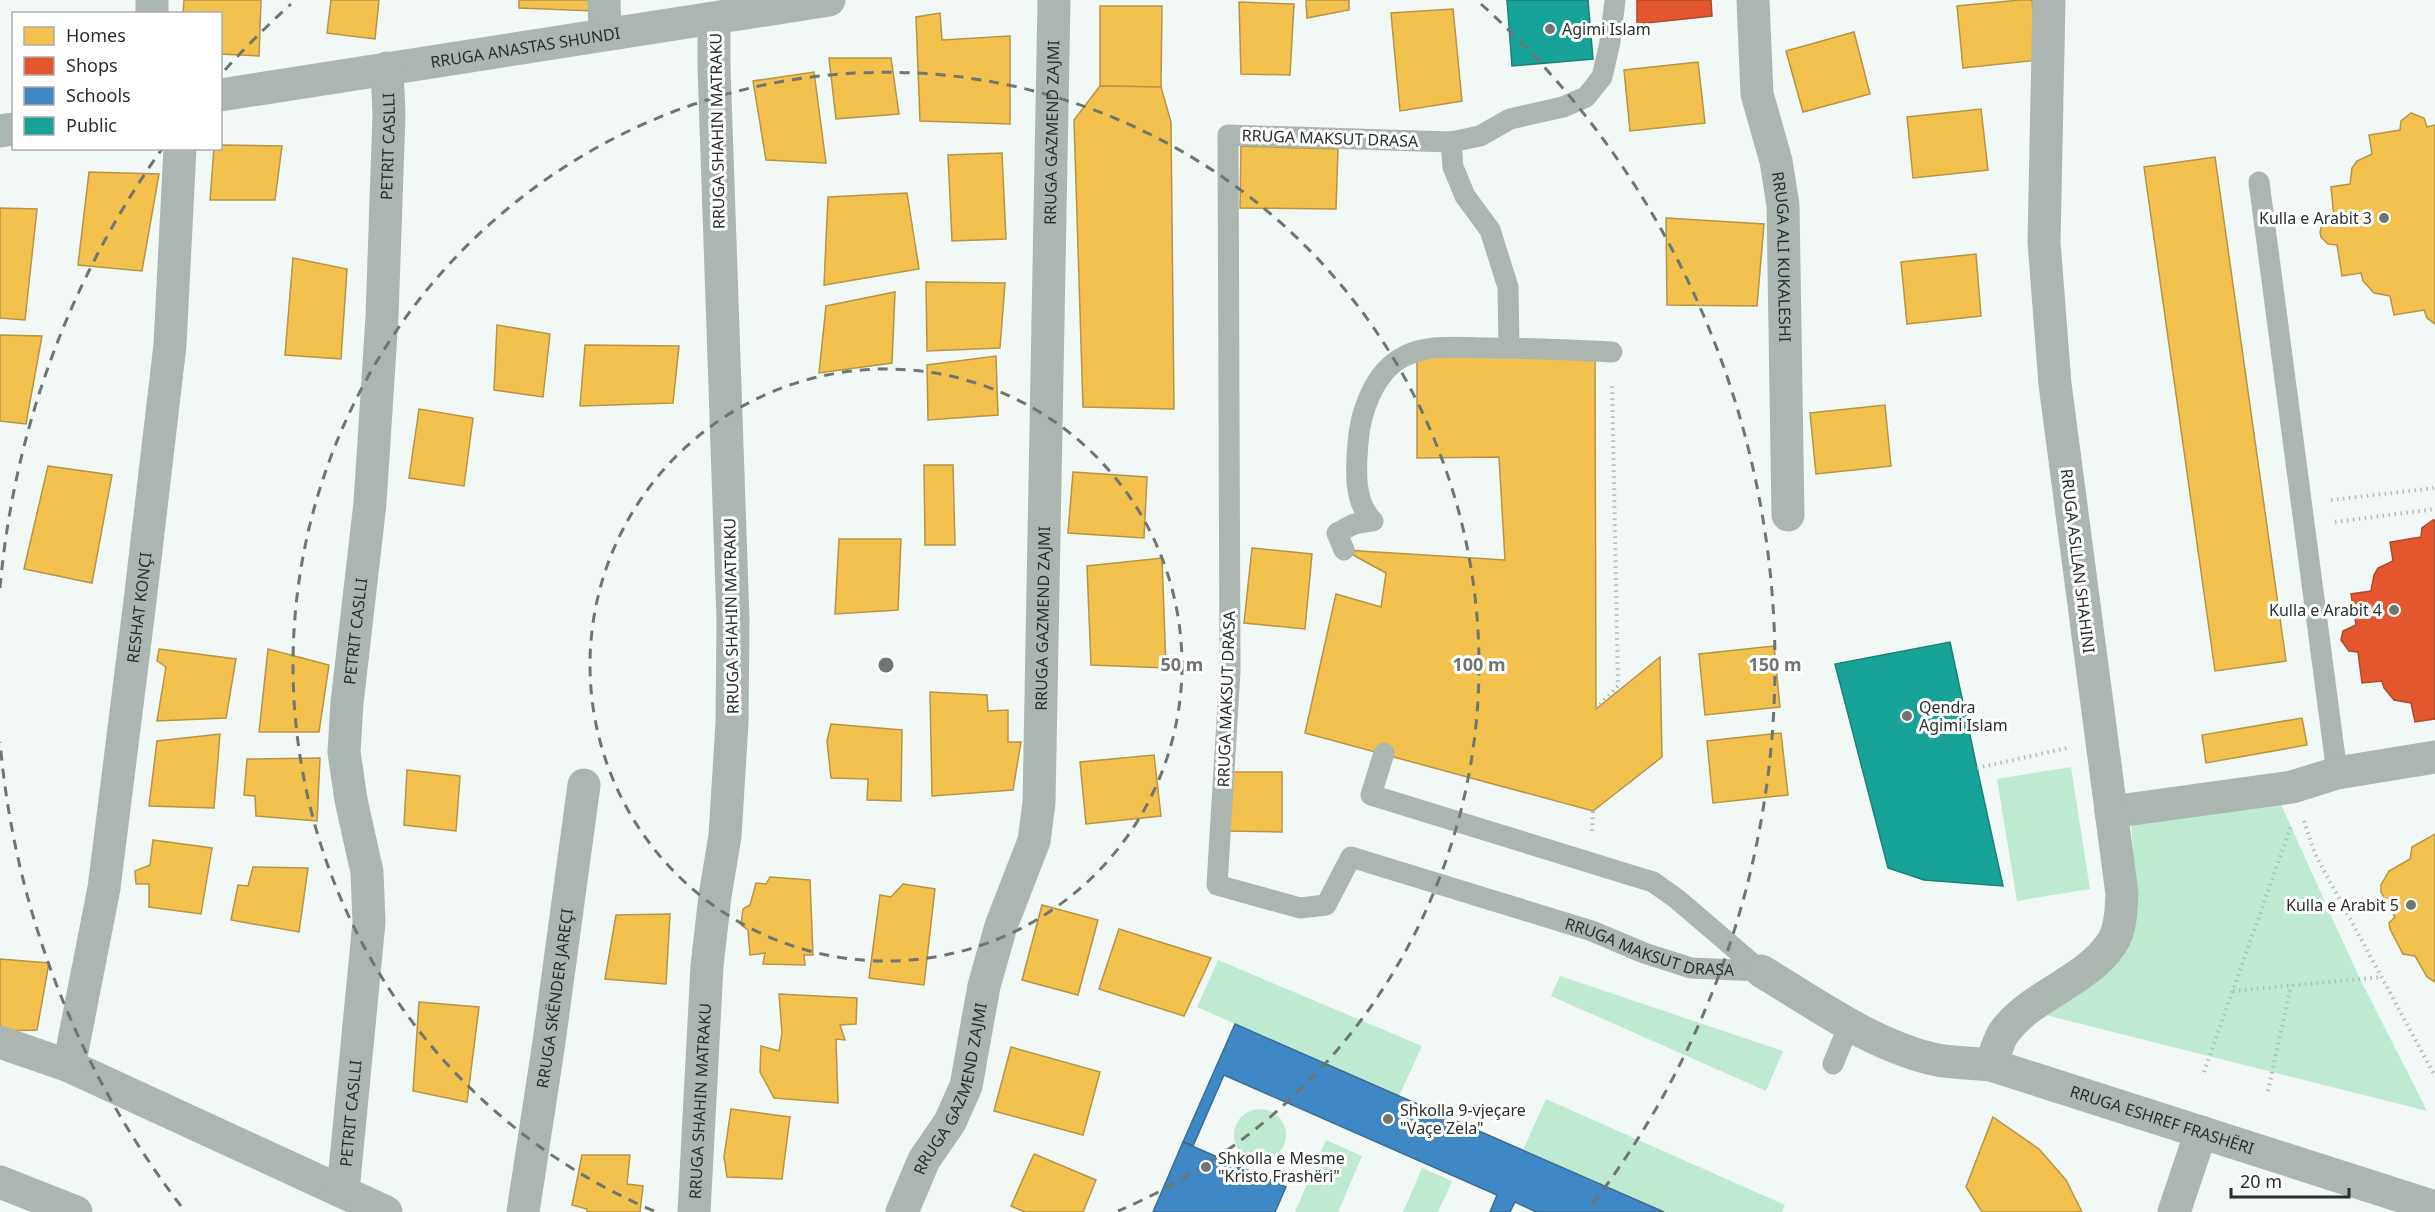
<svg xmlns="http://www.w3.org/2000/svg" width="2435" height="1212" viewBox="0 0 2435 1212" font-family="'Noto Sans',sans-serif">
<rect width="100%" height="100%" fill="#f2f8f5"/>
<g fill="#beead2">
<polygon points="2071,767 2090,889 2017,901 1997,779"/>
<polygon points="2279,800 2358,975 2427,1111 2046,1015 2137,916 2131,820"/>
<polygon points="1218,960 1422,1046 1399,1096 1197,1007"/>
<polygon points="1560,976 1783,1051 1766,1091 1551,996"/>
<polygon points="1546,1099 1785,1205 1782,1212 1664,1212 1523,1150"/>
<circle cx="1260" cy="1135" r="26"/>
<polygon points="1326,1140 1362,1156 1338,1212 1295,1212"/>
<polygon points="1422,1168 1452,1181 1438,1212 1403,1212"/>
</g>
<g fill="#f2c14e" stroke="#b69544" stroke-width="1.5">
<polygon points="184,0 261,0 259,56 220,54 220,14 183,14"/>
<polygon points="331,0 379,0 375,39 327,33"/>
<polygon points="519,0 596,0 595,11 519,8"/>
<polygon points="1306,0 1349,0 1349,10 1307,18"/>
<polygon points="2020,0 2032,0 2038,60 1963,68 1957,6"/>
<polygon points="1239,2 1294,4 1290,75 1241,74"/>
<polygon points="1100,6 1162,6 1161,87 1100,86"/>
<polygon points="1453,9 1462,101 1400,111 1391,13"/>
<polygon points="940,13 942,40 1010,36 1010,124 920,121 916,17"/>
<polygon points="1854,32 1870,94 1803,112 1786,51"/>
<polygon points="829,58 891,58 899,114 836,119"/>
<polygon points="1698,62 1705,123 1630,131 1624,70"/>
<polygon points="814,72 826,163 766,160 753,81"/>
<polygon points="1100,86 1161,87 1171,122 1174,409 1083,407 1074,120"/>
<polygon points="1981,109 1988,170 1913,178 1907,117"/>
<polygon points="2411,113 2424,118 2427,127 2435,125 2435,324 2427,318 2424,310 2394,315 2390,296 2374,293 2363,281 2361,273 2342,276 2337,245 2328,244 2321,237 2320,232 2322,224 2334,218 2331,187 2350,184 2352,168 2357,161 2372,154 2369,135 2400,130 2401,121"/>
<polygon points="220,145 282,146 275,200 210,200 214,148 220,148"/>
<polygon points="1241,146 1338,149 1336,209 1240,208"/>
<polygon points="1002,153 1006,239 952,241 948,155"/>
<polygon points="2215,157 2286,661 2215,671 2144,167"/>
<polygon points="89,172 159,174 142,271 78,265"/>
<polygon points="907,193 919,269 824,285 828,197"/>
<polygon points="0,208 37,209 25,320 0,318"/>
<polygon points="1666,218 1764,224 1757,306 1667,305"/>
<polygon points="1976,254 1981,316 1907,324 1901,262"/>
<polygon points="293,258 347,269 341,359 285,355"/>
<polygon points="926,282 1005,283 1000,348 927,351"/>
<polygon points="895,292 892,363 819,373 826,306"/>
<polygon points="497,325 550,334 543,397 494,390"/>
<polygon points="0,335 42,336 26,424 0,421"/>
<polygon points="585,345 679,346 673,403 580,406"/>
<polygon points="1595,349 1596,709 1660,657 1662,757 1593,811 1305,733 1336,594 1381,607 1386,573 1344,550 1505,560 1499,457 1417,458 1417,352"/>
<polygon points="996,356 998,415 928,420 927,365"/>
<polygon points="1885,405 1891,466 1816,474 1810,413"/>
<polygon points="419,409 473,418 464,486 409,478"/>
<polygon points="924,465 953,465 955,545 925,545"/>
<polygon points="48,466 112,475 92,583 24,569"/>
<polygon points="1073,472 1147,477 1144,538 1068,533"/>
<polygon points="839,539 901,539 898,610 835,614"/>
<polygon points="1252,548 1312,554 1305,629 1244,623"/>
<polygon points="1162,558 1166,668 1091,665 1087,566"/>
<polygon points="1774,646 1780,707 1705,715 1699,654"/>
<polygon points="159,649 236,659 226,718 157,721 166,667 157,661"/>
<polygon points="268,649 329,665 319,732 259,732"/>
<polygon points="930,692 987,695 988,711 1008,710 1008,742 1021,742 1013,790 932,796"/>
<polygon points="2302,718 2307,745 2206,763 2202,735"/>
<polygon points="831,724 902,730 901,801 867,800 868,779 831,778 827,741"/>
<polygon points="1781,733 1788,795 1713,803 1707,741"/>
<polygon points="220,734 214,808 149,806 157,741"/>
<polygon points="1154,755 1161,816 1086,824 1080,762"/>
<polygon points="320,758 317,821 256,816 255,796 244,795 247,759"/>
<polygon points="407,770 460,776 456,831 404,825"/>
<polygon points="1228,772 1282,772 1282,832 1228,831"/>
<polygon points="2435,834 2435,982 2427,977 2415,956 2403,954 2390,929 2389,923 2395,917 2381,892 2381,885 2389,871 2410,859 2412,847"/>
<polygon points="153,840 212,848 201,914 149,907 149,884 136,884 135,871 150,865"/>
<polygon points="253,867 308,868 299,932 231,920 238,885 248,886"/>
<polygon points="770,877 810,880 813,955 804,955 805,965 763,964 765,953 750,955 748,930 741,925 743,909 750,905 756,883 766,884"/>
<polygon points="903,884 935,889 924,985 869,978 880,895 891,897"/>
<polygon points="1042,905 1098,920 1078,995 1022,980"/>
<polygon points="670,914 666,984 605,979 616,915"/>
<polygon points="1119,929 1211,958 1184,1016 1099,989"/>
<polygon points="0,959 49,963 37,1030 0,1031"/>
<polygon points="779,994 857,998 856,1024 840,1025 845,1040 836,1039 838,1103 774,1098 760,1072 761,1046 779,1051 782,1033"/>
<polygon points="419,1002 479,1007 467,1102 413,1091"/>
<polygon points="1011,1047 1100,1072 1083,1135 994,1111"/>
<polygon points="731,1109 790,1117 782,1179 727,1177 724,1157"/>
<polygon points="1993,1117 2039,1149 2066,1180 2082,1212 1982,1212 1966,1187"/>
<polygon points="1034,1154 1096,1180 1083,1212 1025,1212 1011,1206"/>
<polygon points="582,1155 630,1155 627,1184 643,1186 640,1212 587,1212 587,1209 572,1205"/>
</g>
<g fill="#e4572e" stroke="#ac4b2d" stroke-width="1.5">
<polygon points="1637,0 1711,0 1712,16 1637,24"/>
<polygon points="2433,520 2435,520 2435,719 2415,722 2411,703 2394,700 2384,688 2382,681 2362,683 2358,652 2349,651 2341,640 2343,631 2356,625 2351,594 2371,591 2374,575 2378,568 2393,561 2390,542 2421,537 2422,528"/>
</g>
<g fill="#3f88c5" stroke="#396d97" stroke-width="1.5">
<polygon points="1235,1024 1399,1096 1664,1212 1536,1212 1515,1202 1510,1212 1490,1212 1497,1195 1224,1075 1193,1146 1183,1142"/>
<polygon points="1183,1142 1286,1187 1275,1212 1153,1212"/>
</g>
<g fill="#17a398" stroke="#1d8078" stroke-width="1.5">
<polygon points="1507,0 1588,0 1593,59 1512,66"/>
<polygon points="1950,642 1977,768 2003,886 1924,880 1888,868 1835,664"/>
</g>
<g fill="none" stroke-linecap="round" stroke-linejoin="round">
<g stroke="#b2bcb6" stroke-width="4" stroke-dasharray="1.5 4.5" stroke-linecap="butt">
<polyline points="2331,500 2435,488"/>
<polyline points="2335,522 2435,509"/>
<polyline points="1596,709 1618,686 1612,382"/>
<polyline points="1977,768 2067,748"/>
<polyline points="2304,821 2315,854 2435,1076"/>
<polyline points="1592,831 1593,811"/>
<polyline points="2233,991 2382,977"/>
<polyline points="2204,1072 2291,826"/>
<polyline points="2268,1091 2291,985"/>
</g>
<g stroke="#aab6af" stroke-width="21">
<path id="s1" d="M1615 0 1610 42 1602 77 1586 97 1563 107 1510 119 1480 136 1451 142 1228 135 1230 671 1217 885 1300 908 1326 905 1351 857 1592 931 1644 953 1691 968 1761 971"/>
<polyline points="1451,142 1453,167 1465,196 1490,230 1508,287 1509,348"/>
<polyline points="2259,182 2337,773"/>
<path d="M1344 550 1337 533 1354 524 1373 521C1353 502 1356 468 1358 443 1360 413 1374 372 1403 357 1429 343 1460 348 1488 348 1529 348 1571 350 1612 352"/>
<polyline points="1384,753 1371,795 1653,882 1677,899 1761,971"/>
<polyline points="1833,1064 1849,1025"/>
</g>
<g stroke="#aab6af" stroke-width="33">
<polyline points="152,0 152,14"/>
<polyline points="604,0 605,34"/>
<path id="s2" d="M1753 0 1757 94 1776 161 1783 205 1788 515"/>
<path id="s3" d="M220 95 829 0"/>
<polyline points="0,131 14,129"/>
<polyline points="2111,812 2292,787 2337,773 2435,757"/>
<path id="s4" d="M1761 971C1816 1004 1873 1046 1937 1060 1954 1063 1973 1063 1991 1065L2435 1207"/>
<polyline points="0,1042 69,1066 386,1212"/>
<path d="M1991 1065C1995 1055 1998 1040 2005 1031 2033 994 2086 982 2112 943 2121 929 2121 910 2122 894L2055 384 2044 242 2049 0"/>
<path id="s5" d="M69 1066 104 888 140 601 170 345 180 148"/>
<polyline points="0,1182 76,1212"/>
<path id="s6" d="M343 1191 369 922 367 872 351 800 344 752 347 703 370 503 382 317 389 115 387 68"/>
<path id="s7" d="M523 1212 549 1042 584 785"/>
<path id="s8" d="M694 1212 707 966 715 896 725 836 732 723 733 620 714 67V19"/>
<path id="s9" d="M902 1212 924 1160 950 1122 966 1086 984 986 1001 926 1034 841 1039 803 1054 0"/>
<polyline points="2174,1212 2201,1132"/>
</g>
</g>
<g fill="none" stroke="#707572" stroke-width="3" stroke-dasharray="10 8">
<circle cx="886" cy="665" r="296"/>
<path d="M654 1211A593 593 0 1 1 1118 1211"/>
<path d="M181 1206A889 889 0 0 1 0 742M0 588A889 889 0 0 1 162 149M225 70A889 889 0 0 1 291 4M1481 4A889 889 0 0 1 1591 1206"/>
</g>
<g fill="#707572" stroke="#fff" stroke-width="2">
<circle cx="1550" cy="29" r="6"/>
<circle cx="2384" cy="218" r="6"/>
<circle cx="2394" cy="610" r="6"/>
<circle cx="1907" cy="716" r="6"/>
<circle cx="2411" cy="905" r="6"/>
<circle cx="1388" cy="1119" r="6"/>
<circle cx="1206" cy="1167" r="6"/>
</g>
<g text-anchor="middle" stroke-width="6" stroke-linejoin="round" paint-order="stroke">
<g font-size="16" fill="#2a2f2c" stroke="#fff" text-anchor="start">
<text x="1562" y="35">Agimi Islam</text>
<text x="2372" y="224" text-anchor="end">Kulla e Arabit 3</text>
<text x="2382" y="616" text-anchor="end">Kulla e Arabit 4</text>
<text x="1919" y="713">Qendra<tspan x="1919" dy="18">Agimi Islam</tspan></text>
<text x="2399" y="911" text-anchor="end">Kulla e Arabit 5</text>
<text x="1400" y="1116">Shkolla 9-vjeçare<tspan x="1400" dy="18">"Vaçe Zela"</tspan></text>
<text x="1218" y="1164">Shkolla e Mesme<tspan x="1218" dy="18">"Kristo Frashëri"</tspan></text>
</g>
<g font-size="16" fill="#2a2f2c" stroke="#fff">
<text dy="6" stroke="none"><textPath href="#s3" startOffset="309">RRUGA ANASTAS SHUNDI</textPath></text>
<text transform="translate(717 131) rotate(-91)" y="6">RRUGA SHAHIN MATRAKU</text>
<text dy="6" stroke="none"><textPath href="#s9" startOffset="1106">RRUGA GAZMEND ZAJMI</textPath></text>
<text transform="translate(1330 138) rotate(2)" y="6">RRUGA MAKSUT DRASA</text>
<text dy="6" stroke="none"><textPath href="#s6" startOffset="1050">PETRIT CASLLI</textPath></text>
<text dy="6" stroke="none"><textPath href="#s2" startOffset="260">RRUGA ALI KUKALESHI</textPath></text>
<text transform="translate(2078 561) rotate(83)" y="6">RRUGA ASLLAN SHAHINI</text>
<text dy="6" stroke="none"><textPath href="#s5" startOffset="464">RESHAT KONÇI</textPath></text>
<text transform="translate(731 616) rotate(-91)" y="6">RRUGA SHAHIN MATRAKU</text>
<text dy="6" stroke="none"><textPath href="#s9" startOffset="620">RRUGA GAZMEND ZAJMI</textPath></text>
<text dy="6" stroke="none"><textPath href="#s6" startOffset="564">PETRIT CASLLI</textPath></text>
<text transform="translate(1226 699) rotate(-88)" y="6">RRUGA MAKSUT DRASA</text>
<text dy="6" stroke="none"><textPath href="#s1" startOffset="1700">RRUGA MAKSUT DRASA</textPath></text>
<text dy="6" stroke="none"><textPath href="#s7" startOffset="216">RRUGA SKËNDER JAREÇI</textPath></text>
<text dy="6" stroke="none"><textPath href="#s9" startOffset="134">RRUGA GAZMEND ZAJMI</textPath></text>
<text dy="6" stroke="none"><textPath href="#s8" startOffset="111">RRUGA SHAHIN MATRAKU</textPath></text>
<text dy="6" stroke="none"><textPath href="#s6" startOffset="78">PETRIT CASLLI</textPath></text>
<text dy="6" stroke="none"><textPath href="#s4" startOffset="432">RRUGA ESHREF FRASHËRI</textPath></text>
</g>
</g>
<circle cx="886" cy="665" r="9" fill="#707572" stroke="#fff" stroke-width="3"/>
<g font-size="18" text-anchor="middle" font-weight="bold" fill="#707572" stroke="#fff" stroke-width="6" stroke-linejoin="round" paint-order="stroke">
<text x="1182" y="671">50 m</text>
<text x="1479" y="671">100 m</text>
<text x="1775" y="671">150 m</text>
</g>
<rect x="12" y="12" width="210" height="138" fill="#ffffff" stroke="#aaacab" stroke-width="1.5"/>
<rect x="24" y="27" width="30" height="18" fill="#f2c14e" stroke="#aaacab" stroke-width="1.5"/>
<text x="66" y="42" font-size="18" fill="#2a2f2c">Homes</text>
<rect x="24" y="57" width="30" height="18" fill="#e4572e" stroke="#aaacab" stroke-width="1.5"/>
<text x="66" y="72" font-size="18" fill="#2a2f2c">Shops</text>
<rect x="24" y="87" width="30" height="18" fill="#3f88c5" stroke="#aaacab" stroke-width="1.5"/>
<text x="66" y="102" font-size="18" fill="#2a2f2c">Schools</text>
<rect x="24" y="117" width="30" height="18" fill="#17a398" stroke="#aaacab" stroke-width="1.5"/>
<text x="66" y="132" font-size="18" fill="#2a2f2c">Public</text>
<path d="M2231 1188v9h118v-9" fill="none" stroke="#2a2f2c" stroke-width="3"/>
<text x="2240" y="1188" font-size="18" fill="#2a2f2c" stroke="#ffffff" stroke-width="4.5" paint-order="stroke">20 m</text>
</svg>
